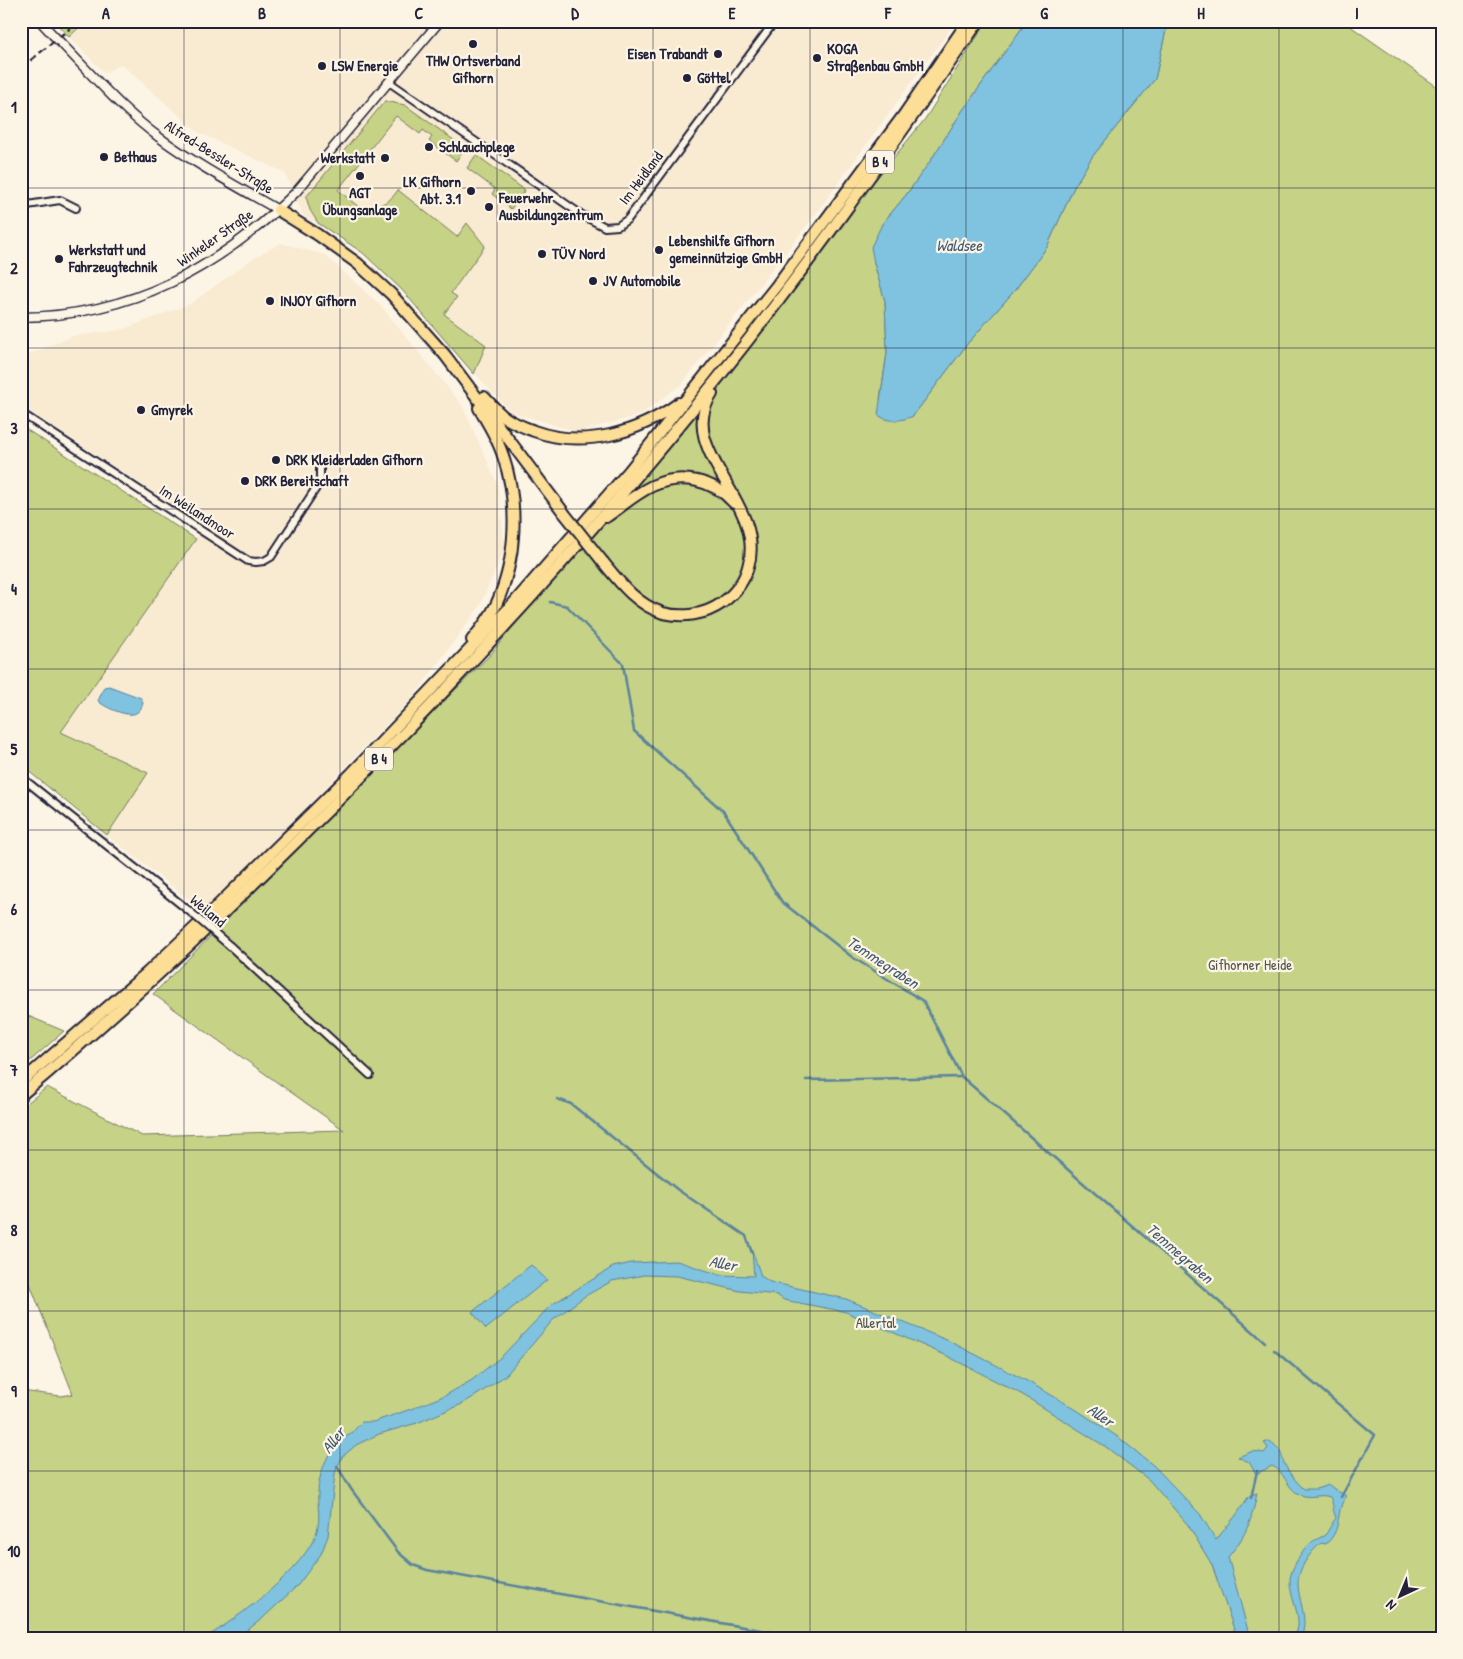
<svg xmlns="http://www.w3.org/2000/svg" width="1463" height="1659" viewBox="0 0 1463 1659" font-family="'Patrick Hand',sans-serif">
<rect width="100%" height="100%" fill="#fcf5e5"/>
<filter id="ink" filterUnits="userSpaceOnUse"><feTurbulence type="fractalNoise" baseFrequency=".02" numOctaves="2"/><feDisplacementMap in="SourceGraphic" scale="10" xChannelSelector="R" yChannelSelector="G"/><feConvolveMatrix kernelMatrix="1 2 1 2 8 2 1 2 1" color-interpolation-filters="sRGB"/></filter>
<g filter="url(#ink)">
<g fill="#f9ead2">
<polygon points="87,21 956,21 812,219 682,384 640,415 578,432 511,412 452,349 402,290 363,253 303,215 285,173 198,132 121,64 105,73 69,37"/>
<polygon points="281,243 325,255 381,306 462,405 497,483 505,547 480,606 414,696 205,912 107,835 32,773 205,526 21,406 21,358 73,336 121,330 190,304 252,259"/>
</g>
<g fill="#c6d286" stroke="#747a60">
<polygon points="54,21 86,21 69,37"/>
<polygon points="987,21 1027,21 963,110 929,163 906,195 882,224 874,263 885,301 887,353 880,399 913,416 968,343 1015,290 1047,247 1074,187 1092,157 1155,79 1168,21 1343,21 1442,90 1442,1638 21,1638 21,1391 61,1396 73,1394 21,1261 21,1108 47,1087 142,1136 344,1130 153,994 490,655 925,119"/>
<path d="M385 101 405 105 465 148 456 161 429 141 432 137 423 130 420 134 396 116 338 190 360 208C379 204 386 207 398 190L457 237 467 223 485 246 451 293 457 297 444 314 486 345 474 374 402 290 363 253 318 223 310 210 306 197Z"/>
<polygon points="476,155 525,190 511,209 492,194 495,189 467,168"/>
<polygon points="21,426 196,539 61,732 148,773 107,835 21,765"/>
<polygon points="21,1013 64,1031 21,1069"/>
</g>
<g fill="#7fc3e0" stroke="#5a839e">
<path d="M1027 21H1168L1155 79 1092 157 1074 187 1047 247 1015 290 968 343 913 416C901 421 889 423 878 415L887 353 885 301 874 263 871 247 882 224 906 195 929 163 963 110Z"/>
<path d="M109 686 141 698 143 703C142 707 140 711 136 713 128 718 104 707 98 701L104 687Z"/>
<path d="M752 1250 761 1276 770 1282 846 1299 949 1341 1027 1381 1072 1407 1118 1437 1154 1466 1200 1514 1216 1540 1237 1514 1249 1496 1257 1493C1252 1520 1246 1536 1228 1557L1250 1638H1237L1212 1565 1188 1525 1149 1480 1106 1447 1023 1395 945 1355 846 1312 784 1300 777 1295 740 1291 677 1276 644 1275 612 1281 585 1296 553 1320 506 1375 480 1393 462 1404 417 1423 379 1434 356 1445 342 1457 335 1473 328 1536 321 1554 298 1585 263 1618 237 1638H205C238 1618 306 1568 317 1531 321 1516 317 1507 318 1493 318 1477 326 1457 336 1443 340 1439 347 1437 352 1433 355 1429 359 1425 362 1422H373L411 1409 446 1395 472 1380 501 1357 551 1305 613 1267 631 1263 677 1261 720 1275 754 1276Z"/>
<polygon points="531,1265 547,1280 486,1329 472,1312"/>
<path d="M1270 1441C1285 1453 1279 1453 1286 1467 1291 1476 1297 1482 1304 1489H1316L1329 1485 1337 1491 1347 1496C1334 1510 1344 1528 1326 1544L1321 1543C1310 1552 1298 1569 1298 1583 1298 1601 1310 1621 1300 1638H1293C1308 1620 1285 1595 1291 1574 1294 1564 1304 1548 1312 1542 1316 1539 1323 1537 1326 1534 1327 1533 1333 1521 1336 1518 1332 1509 1334 1504 1330 1497 1319 1493 1310 1500 1299 1494 1286 1488 1285 1471 1272 1466L1256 1474 1249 1462 1238 1457 1253 1451 1264 1453 1268 1448 1264 1443Z"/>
</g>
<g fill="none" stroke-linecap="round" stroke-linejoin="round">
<g stroke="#5a839e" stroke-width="2.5">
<polyline points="550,602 567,606 623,664 634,731 724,812 782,902 852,957 923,1001 962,1077 1265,1342"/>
<polyline points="806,1080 962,1077"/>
<polyline points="557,1099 571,1104 678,1190 746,1236 752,1253"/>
<polyline points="1274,1350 1375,1435 1341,1497"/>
<polyline points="337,1466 351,1489 398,1552 413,1565 427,1570 804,1638"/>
<polyline points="1251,1498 1257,1471"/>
</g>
<g stroke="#22223b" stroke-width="10">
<g id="minor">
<polyline points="389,82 582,215 605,227 618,226 628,219 775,21"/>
<polyline points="21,206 60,200 76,208"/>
<polyline points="21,413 248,561 256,562 264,561 271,557 320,482 320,464"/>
<polyline points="21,777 188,910"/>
<polyline points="230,946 370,1075"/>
</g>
</g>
<g stroke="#22223b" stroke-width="11">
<g id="tertiary">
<polyline points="40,21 53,35"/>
<path d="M61 43C93 76 123 111 160 138 197 165 238 187 278 210"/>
<path d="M21 317C131 316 219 268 296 192L440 21"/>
</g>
</g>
<g stroke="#22223b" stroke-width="14">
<g id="trunk">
<polyline points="278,210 318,235 357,263 391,294 445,355 564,513"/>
<path d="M484 397C490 403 496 410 503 416 512 423 524 427 534 431 584 449 638 433 679 403"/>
<path d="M606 517C621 507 635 494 652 486 680 473 713 479 734 503"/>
<path d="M603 562C620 583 637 605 663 613 683 618 705 615 722 603 734 594 744 582 748 567 768 503 673 449 712 394"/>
<path d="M472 640C481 629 490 617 496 605 517 559 519 503 503 456 498 439 488 424 479 408"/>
<polyline points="21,1082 148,972 204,919 351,774 511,606 629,471 777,285 903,116 968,21"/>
<path d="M21 1095C116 1016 206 931 293 845 445 696 589 539 722 373 813 260 896 140 979 21"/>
</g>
</g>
<use href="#minor" stroke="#fcf5e5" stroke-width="6"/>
<use href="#tertiary" stroke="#fcf5e5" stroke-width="8"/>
<use href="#trunk" stroke="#fcde96" stroke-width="10"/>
<polyline stroke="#22223b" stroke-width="2.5" stroke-dasharray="8 4" stroke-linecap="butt" points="21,68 79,21"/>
<g stroke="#22223b" stroke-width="10" stroke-linecap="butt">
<polyline id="minor-bridge" points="188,910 230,946"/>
</g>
<g stroke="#22223b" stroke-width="11" stroke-linecap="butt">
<polyline id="tertiary-bridge" points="53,35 61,43"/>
</g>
<g stroke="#22223b" stroke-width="14" stroke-linecap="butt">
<polyline id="trunk-bridge" points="564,513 603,562"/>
</g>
<use href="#minor-bridge" stroke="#fcf5e5" stroke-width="6"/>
<use href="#tertiary-bridge" stroke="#fcf5e5" stroke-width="8"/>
<use href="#trunk-bridge" stroke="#fcde96" stroke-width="10"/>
</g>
</g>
<path fill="none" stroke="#22223b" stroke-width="1" stroke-opacity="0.55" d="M184 21V1638M340 21V1638M497 21V1638M653 21V1638M810 21V1638M966 21V1638M1123 21V1638M1279 21V1638M21 188H1442M21 348H1442M21 509H1442M21 669H1442M21 830H1442M21 990H1442M21 1150H1442M21 1311H1442M21 1471H1442"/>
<g fill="#22223b" stroke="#fcf5e5" stroke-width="2">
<circle cx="473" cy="44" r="5"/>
<circle cx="718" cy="54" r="5"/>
<circle cx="817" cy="58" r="5"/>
<circle cx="322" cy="66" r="5"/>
<circle cx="687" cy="78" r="5"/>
<circle cx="429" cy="147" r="5"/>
<circle cx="104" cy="157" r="5"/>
<circle cx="385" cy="158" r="5"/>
<circle cx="360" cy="176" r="5"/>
<circle cx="471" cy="191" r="5"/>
<circle cx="489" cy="207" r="5"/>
<circle cx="659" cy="250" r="5"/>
<circle cx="542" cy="254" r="5"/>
<circle cx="59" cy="259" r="5"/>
<circle cx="593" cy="281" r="5"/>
<circle cx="270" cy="301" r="5"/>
<circle cx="141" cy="410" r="5"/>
<circle cx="276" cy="460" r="5"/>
<circle cx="245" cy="481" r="5"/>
</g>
<g text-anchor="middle" stroke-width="4.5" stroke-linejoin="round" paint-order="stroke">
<g fill="#fcf5e5" stroke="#63616e" stroke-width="1">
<rect x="866" y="150.5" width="28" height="23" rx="4"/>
<rect x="365" y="747.5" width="28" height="23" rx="4"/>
</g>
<g font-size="14" font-weight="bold" fill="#22223b">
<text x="880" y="167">B 4</text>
<text x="379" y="764">B 4</text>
</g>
<g font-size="15" font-weight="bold" fill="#22223b" stroke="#fcf5e5" text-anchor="start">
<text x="827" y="54">KOGA<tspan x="827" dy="17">Straßenbau GmbH</tspan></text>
<text x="708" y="59" text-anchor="end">Eisen Trabandt</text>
<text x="473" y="66" text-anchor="middle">THW Ortsverband<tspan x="473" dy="17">Gifhorn</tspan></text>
<text x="332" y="71">LSW Energie</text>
<text x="697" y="83">Göttel</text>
<text x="439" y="152">Schlauchplege</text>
<text x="114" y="162">Bethaus</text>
<text x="375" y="163" text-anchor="end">Werkstatt</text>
<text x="461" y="187" text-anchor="end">LK Gifhorn<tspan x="461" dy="17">Abt. 3.1</tspan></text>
<text x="360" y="198" text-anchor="middle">AGT<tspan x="360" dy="17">Übungsanlage</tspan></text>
<text x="499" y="203">Feuerwehr<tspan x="499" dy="17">Ausbildungzentrum</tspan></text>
<text x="669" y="246">Lebenshilfe Gifhorn<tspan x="669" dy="17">gemeinnützige GmbH</tspan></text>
<text x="69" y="255">Werkstatt und<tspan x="69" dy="17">Fahrzeugtechnik</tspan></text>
<text x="552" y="259">TÜV Nord</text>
<text x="603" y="286">JV Automobile</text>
<text x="280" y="306">INJOY Gifhorn</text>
<text x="151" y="415">Gmyrek</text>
<text x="286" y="465">DRK Kleiderladen Gifhorn</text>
<text x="255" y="486">DRK Bereitschaft</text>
</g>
<g font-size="15" fill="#22223b" stroke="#fcf5e5">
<text transform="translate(219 157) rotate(32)" y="5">Alfred-Bessler-Straße</text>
<text transform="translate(641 178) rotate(-53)" y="5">Im Heidland</text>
<text transform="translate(215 238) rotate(-35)" y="5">Winkeler Straße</text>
<text transform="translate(197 512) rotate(33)" y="5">Im Weilandmoor</text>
<text transform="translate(208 911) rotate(40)" y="5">Weiland</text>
</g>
<g font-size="15" fill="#535752" stroke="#fcf5e5">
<text x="1250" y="970">Gifhorner Heide</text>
<text x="876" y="1328">Allertal</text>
</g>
<g font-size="16" font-style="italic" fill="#435a75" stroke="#fcf5e5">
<text x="959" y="251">Waldsee</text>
<text transform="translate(883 962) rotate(33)" y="6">Temmegraben</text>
<text transform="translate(1180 1253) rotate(41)" y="6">Temmegraben</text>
<text transform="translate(723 1263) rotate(11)" y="6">Aller</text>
<text transform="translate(1101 1415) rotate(34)" y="6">Aller</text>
<text transform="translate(333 1440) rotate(-52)" y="6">Aller</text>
</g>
</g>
<rect width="1463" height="1659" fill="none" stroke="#fcf5e5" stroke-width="55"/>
<g transform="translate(1400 1596) rotate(224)" stroke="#fcf5e5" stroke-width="4" paint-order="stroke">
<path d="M0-4L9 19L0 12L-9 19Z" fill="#22223b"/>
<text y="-8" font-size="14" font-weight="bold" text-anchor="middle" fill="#22223b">N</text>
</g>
<rect x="28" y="28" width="1408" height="1604" fill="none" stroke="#22223b" stroke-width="2"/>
<g font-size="16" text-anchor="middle" font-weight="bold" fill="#22223b">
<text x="106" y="19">A</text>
<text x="262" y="19">B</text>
<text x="419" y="19">C</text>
<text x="575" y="19">D</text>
<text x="732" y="19">E</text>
<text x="888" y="19">F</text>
<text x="1044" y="19">G</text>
<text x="1201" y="19">H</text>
<text x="1357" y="19">I</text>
<text x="14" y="113">1</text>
<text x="14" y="274">2</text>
<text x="14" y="434">3</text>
<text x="14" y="595">4</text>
<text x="14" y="755">5</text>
<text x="14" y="915">6</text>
<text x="14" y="1076">7</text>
<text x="14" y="1236">8</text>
<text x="14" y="1397">9</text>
<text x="14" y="1557">10</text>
</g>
</svg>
